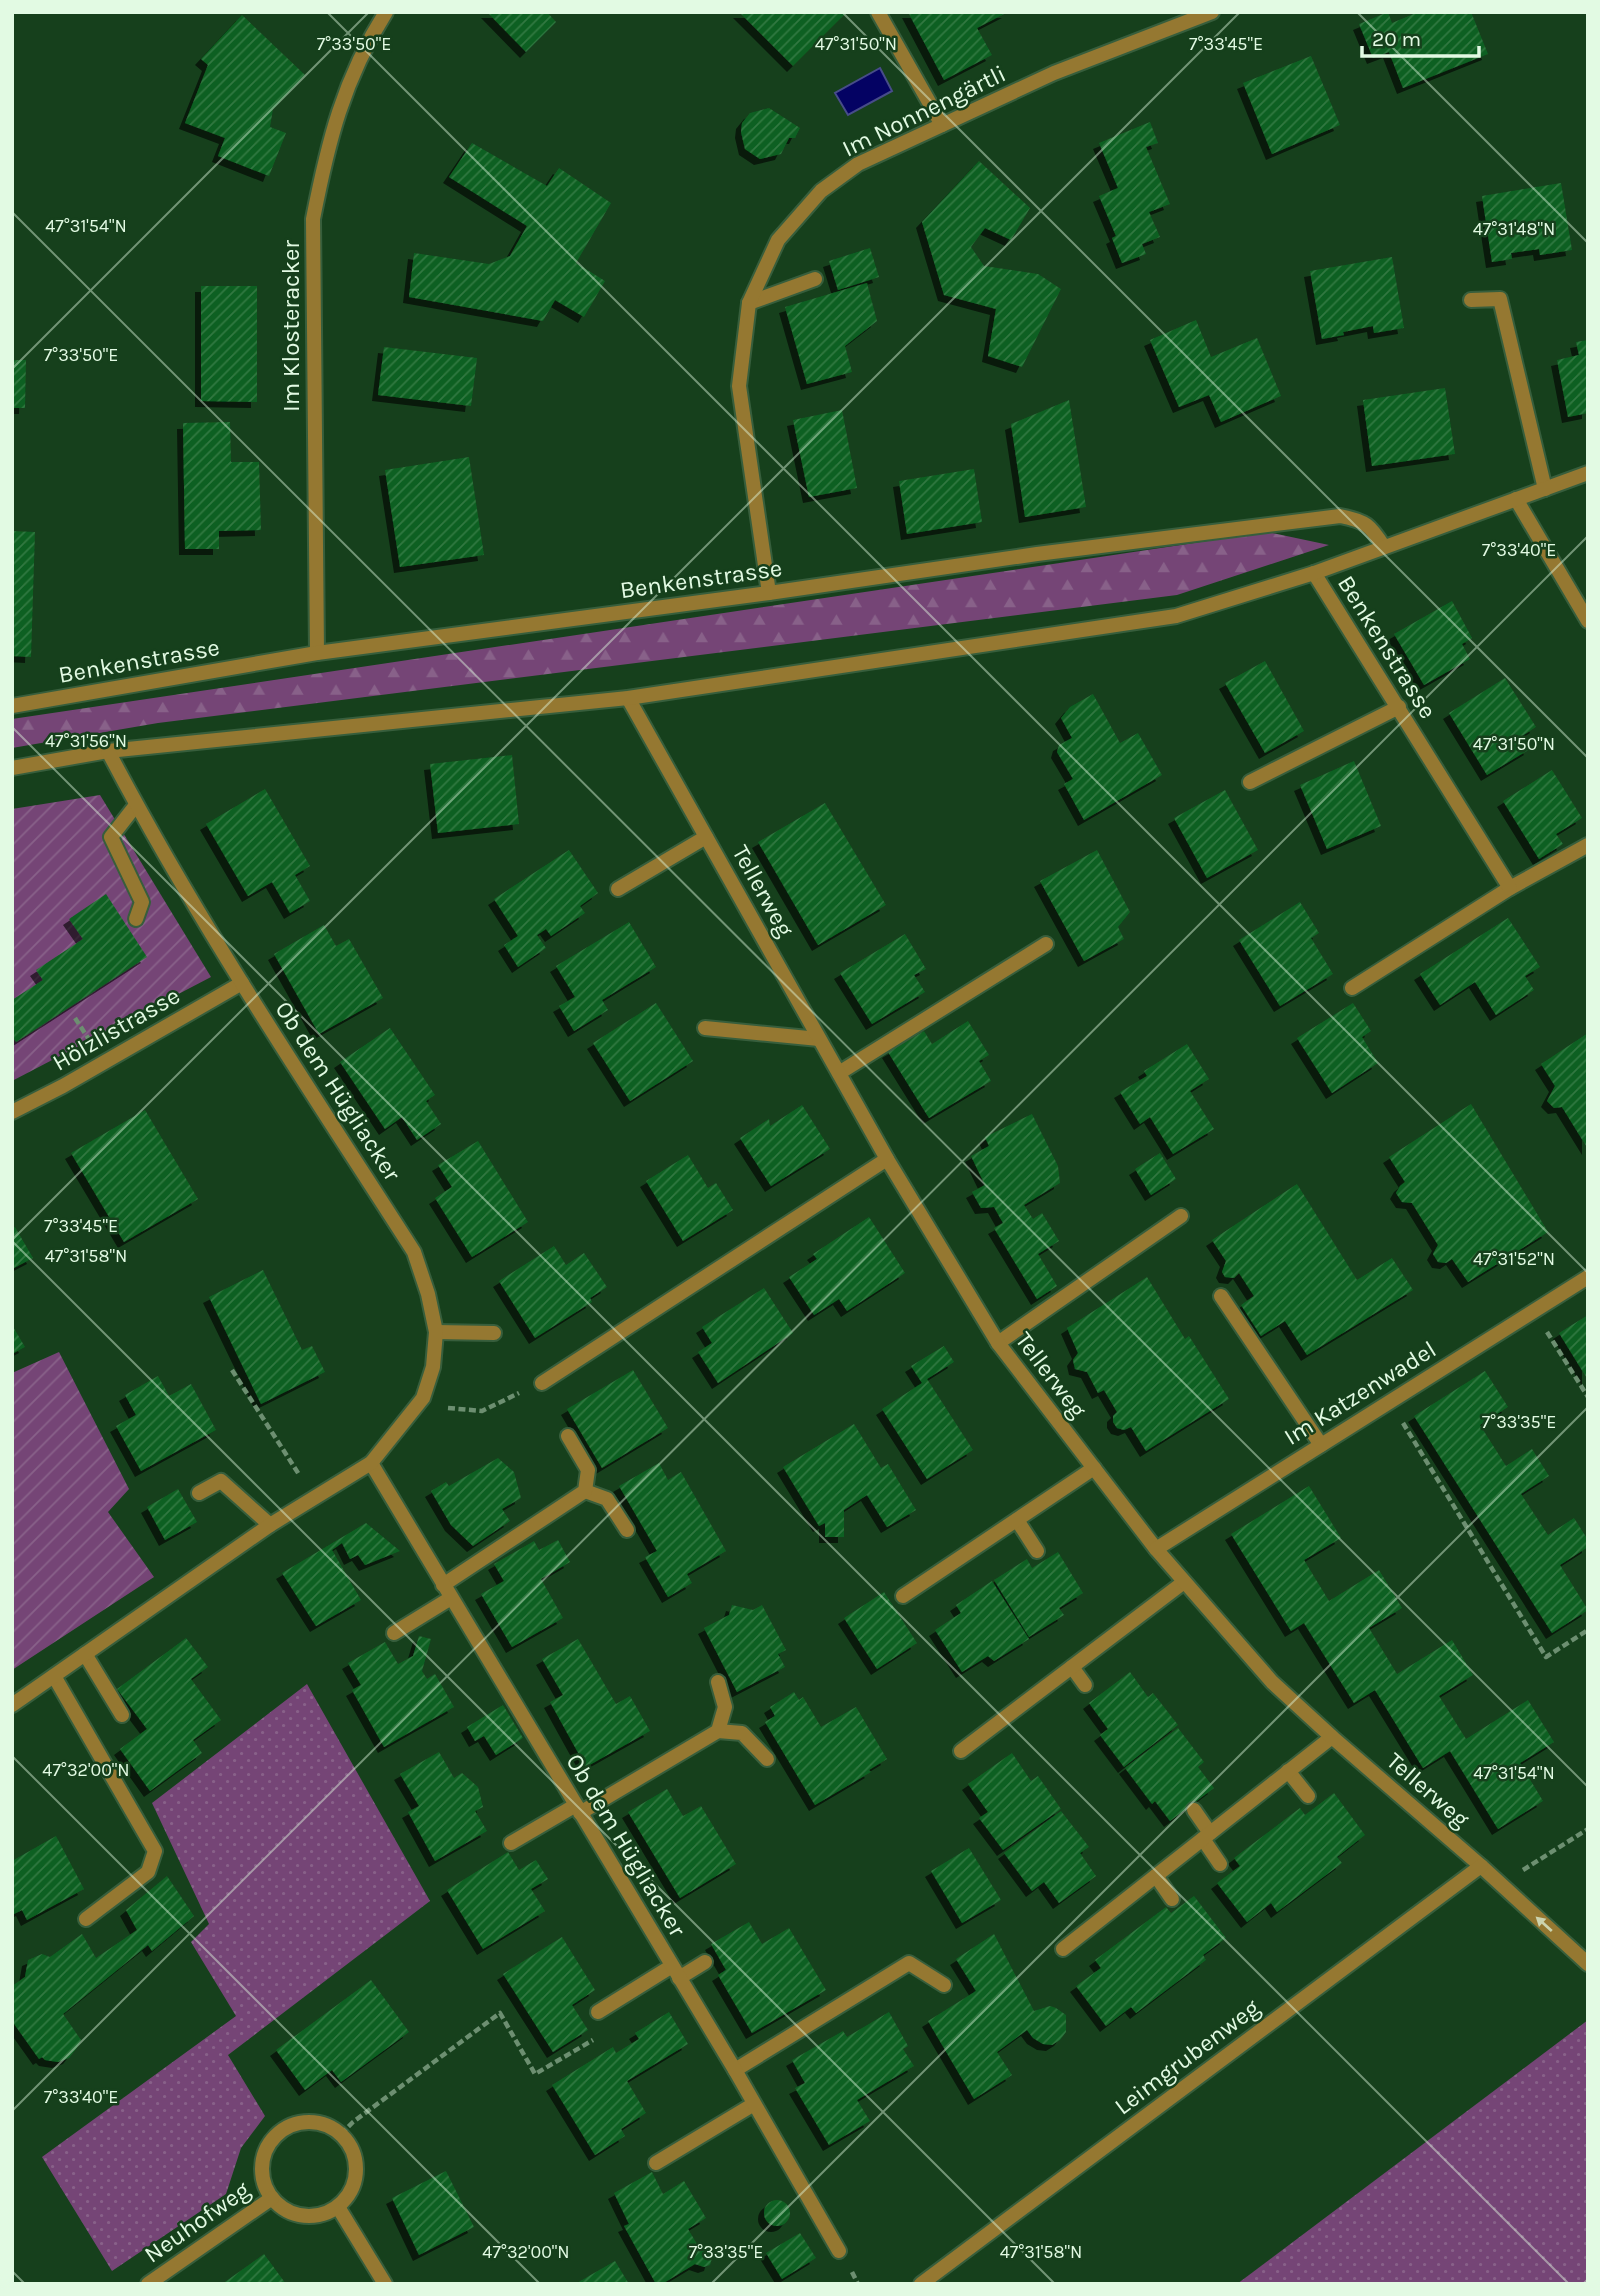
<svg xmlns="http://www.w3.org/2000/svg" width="1600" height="2296" viewBox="0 0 1600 2296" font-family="Karla,sans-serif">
<defs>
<pattern id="grass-dots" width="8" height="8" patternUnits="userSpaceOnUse" patternTransform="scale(1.75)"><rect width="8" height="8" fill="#754576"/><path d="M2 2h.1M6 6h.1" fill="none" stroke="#886189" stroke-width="1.8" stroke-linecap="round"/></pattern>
<pattern id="forest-firs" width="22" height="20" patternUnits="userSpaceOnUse" patternTransform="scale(1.75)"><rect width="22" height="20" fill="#754576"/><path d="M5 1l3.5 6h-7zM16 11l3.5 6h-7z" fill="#886189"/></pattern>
<pattern id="garden-furrows" width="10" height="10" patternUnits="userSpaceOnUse" patternTransform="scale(1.75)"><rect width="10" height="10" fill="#754576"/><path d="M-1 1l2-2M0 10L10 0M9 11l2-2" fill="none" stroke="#886189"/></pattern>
<pattern id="building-hatch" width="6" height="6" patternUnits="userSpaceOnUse" patternTransform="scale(1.75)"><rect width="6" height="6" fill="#0e6021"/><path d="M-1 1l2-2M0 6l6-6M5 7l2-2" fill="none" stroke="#317841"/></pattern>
<filter id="shadow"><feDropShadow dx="-6" dy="6" stdDeviation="0" flood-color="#0009"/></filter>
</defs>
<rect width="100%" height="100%" fill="#16401c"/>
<g fill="url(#grass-dots)">
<polygon points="307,1684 430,1901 228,2055 265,2116 241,2148 226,2194 112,2271 42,2157 236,2016 191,1942 209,1924 152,1803"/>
<polygon points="1588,2020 1588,2284 1237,2284"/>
</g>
<polygon fill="url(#forest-firs)" points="1268,532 1329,545 1177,595 158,723 12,748 12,719"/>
<g fill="url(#garden-furrows)">
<polygon points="100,795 211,977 12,1081 12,809"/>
<polygon points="59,1352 129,1489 108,1512 154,1577 12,1670 12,1373"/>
</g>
<polygon fill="#040263" stroke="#474c89" stroke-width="2" points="880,68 892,91 848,115 835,93"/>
<g fill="url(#building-hatch)" filter="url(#shadow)">
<polygon points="487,12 547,12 556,22 526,52"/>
<polygon points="739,12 847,12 793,66"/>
<polygon points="908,12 1008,12 977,28 992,55 944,80"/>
<polygon points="1388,12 1392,23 1418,12 1471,12 1488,54 1403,88 1389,52 1373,58 1359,24"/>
<polygon points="242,15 305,75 273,109 270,127 286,133 269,176 218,156 225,138 185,123 208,65 201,59"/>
<polygon points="1311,56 1340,125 1272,154 1243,83"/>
<polygon points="769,108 800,128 795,138 789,138 781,154 760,159 745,149 741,132 742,123 750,113"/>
<polygon points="1150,122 1158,143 1146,147 1170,204 1149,212 1160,237 1142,244 1146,254 1122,263 1112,238 1116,236 1099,196 1118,188 1099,143"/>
<polygon points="472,143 547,186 559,168 611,203 576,263 605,281 584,317 555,300 543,321 409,297 414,253 489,264 510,256 527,226 449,177"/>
<polygon points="979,161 1030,208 1011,240 985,228 971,247 984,266 1038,274 1061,289 1022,367 988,356 996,309 944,295 922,222"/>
<polygon points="1561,183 1572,250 1540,255 1539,249 1511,253 1512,259 1492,262 1482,196"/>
<polygon points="870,248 879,277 838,290 829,261"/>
<polygon points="1392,257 1404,328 1374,333 1373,326 1343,332 1344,335 1322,339 1310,271"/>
<polygon points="867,283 877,321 845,346 852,372 807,384 785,307"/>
<polygon points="201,286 257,286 257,402 201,401"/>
<polygon points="1196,320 1211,357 1257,338 1281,396 1221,422 1209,395 1179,407 1150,340"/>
<polygon points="1588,340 1588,413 1568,417 1557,360 1579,355 1576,342"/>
<polygon points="384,347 477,358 471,406 378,395"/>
<polygon points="12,360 26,360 25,408 12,408"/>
<polygon points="1445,388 1455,454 1372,466 1363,400"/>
<polygon points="1069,400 1086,507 1025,517 1011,424"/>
<polygon points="842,410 857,488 809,497 793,420"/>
<polygon points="230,422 231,462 259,462 261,530 219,531 219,549 185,549 183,423"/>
<polygon points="469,457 484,555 400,567 385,470"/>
<polygon points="974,469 982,522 907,534 899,481"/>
<polygon points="12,531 35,532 31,657 12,656"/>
<polygon points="1452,601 1472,638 1462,644 1470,659 1424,685 1394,634"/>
<polygon points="1265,661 1304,731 1265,753 1225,683"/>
<polygon points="1505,678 1536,727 1522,736 1530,749 1487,775 1449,713"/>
<polygon points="1093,694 1120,743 1138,733 1162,775 1084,820 1064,784 1073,779 1057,752 1059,745 1072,738 1061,718 1070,707"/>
<polygon points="512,755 519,824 438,833 430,764"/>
<polygon points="1354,761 1381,826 1327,849 1300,785"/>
<polygon points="1552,770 1582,818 1556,834 1563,844 1539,859 1503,801"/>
<polygon points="265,789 310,866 295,875 310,901 290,913 272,882 248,896 206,824"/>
<polygon points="1225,790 1258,850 1207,878 1174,818"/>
<polygon points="825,803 886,905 818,945 758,842"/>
<polygon points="569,850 598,893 580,906 585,913 551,936 546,929 537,935 546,948 518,967 504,945 518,936 494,899"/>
<polygon points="1097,850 1130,912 1118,927 1124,939 1084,961 1040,881"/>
<polygon points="106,894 147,957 16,1042 12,1036 12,1000 43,980 36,970 83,939 69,919"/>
<polygon points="1300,902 1319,933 1311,938 1333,974 1280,1006 1239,940"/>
<polygon points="1508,918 1540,967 1525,976 1534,990 1496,1015 1475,982 1440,1005 1420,974"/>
<polygon points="629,922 656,967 602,1000 608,1010 574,1031 559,1006 575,997 556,966"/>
<polygon points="324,925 336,946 349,939 383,998 319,1034 274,954"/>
<polygon points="905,934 926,969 914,975 925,992 872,1024 840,973"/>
<polygon points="656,1003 693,1061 630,1101 593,1043"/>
<polygon points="1353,1003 1371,1031 1362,1037 1378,1063 1332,1093 1297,1038"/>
<polygon points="968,1021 989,1055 979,1061 991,1081 929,1118 888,1052 924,1031 932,1044"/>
<polygon points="390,1028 435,1095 426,1101 441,1124 417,1140 402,1117 385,1129 340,1062"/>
<polygon points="1588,1033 1588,1149 1562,1107 1554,1108 1547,1101 1555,1086 1541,1064"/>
<polygon points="1187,1044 1209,1079 1190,1091 1214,1129 1173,1154 1150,1117 1140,1124 1120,1092 1147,1076 1144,1071"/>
<polygon points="1471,1104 1548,1232 1468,1282 1452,1259 1446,1263 1438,1262 1433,1254 1438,1245 1412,1203 1402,1202 1396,1193 1400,1186 1405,1182 1389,1157"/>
<polygon points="802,1105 830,1149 771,1186 740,1138 769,1119 770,1126"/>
<polygon points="145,1110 198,1199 124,1242 71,1153"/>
<polygon points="1032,1114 1058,1166 1060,1183 1024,1205 1033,1219 1042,1213 1059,1241 1038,1254 1057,1286 1037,1299 994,1228 1003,1223 994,1207 981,1208 972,1192 985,1185 971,1156 989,1146 985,1137"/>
<polygon points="478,1141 528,1222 472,1257 435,1198 452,1187 438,1165"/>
<polygon points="1160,1153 1176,1179 1151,1195 1135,1169"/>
<polygon points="688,1155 708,1188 716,1183 733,1210 683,1241 646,1181"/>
<polygon points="1297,1184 1357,1280 1392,1258 1413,1290 1307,1355 1285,1321 1261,1336 1241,1305 1254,1296 1239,1273 1234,1278 1225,1277 1222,1272 1226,1261 1212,1240"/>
<polygon points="869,1217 905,1273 847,1311 839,1299 814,1315 789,1277 817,1259 813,1254"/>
<polygon points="15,1227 33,1258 12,1269 12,1228"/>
<polygon points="554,1246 566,1265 584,1253 607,1287 590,1298 592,1302 535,1338 499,1281"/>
<polygon points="263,1270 302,1350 312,1346 325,1372 261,1404 209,1297"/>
<polygon points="1147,1277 1185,1339 1189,1336 1229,1399 1146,1451 1131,1427 1124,1430 1117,1428 1113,1422 1113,1416 1117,1412 1104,1390 1098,1393 1087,1372 1075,1369 1073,1360 1078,1353 1067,1328"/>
<polygon points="764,1288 793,1333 718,1383 698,1352 712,1343 702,1327"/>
<polygon points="1588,1315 1588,1380 1559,1333"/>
<polygon points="12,1325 25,1347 12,1354"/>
<polygon points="944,1346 954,1362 927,1379 973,1450 927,1479 882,1409 922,1383 911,1366"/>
<polygon points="633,1370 668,1428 602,1468 567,1409"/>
<polygon points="1485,1371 1508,1407 1480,1425 1506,1466 1532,1449 1549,1476 1521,1494 1548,1535 1574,1518 1588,1540 1588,1547 1560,1565 1588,1610 1552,1633 1414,1416"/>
<polygon points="158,1376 169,1396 191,1384 216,1430 141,1471 116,1426 136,1415 125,1395"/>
<polygon points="854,1424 881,1468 888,1464 916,1510 887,1527 867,1495 844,1510 844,1537 825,1537 825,1523 819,1526 783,1467"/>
<polygon points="498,1458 514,1472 521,1498 502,1509 510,1521 473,1546 451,1525 431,1491 446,1482 449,1486"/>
<polygon points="659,1463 668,1480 681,1472 726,1551 687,1574 692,1583 668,1597 645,1557 657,1551 619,1486"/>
<polygon points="1309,1486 1341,1538 1304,1560 1329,1601 1379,1570 1402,1608 1369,1628 1397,1674 1452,1640 1473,1675 1439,1696 1466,1739 1528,1700 1554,1742 1520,1763 1543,1801 1498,1829 1450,1751 1423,1768 1375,1690 1354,1703 1304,1623 1291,1631 1231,1534"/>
<polygon points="178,1489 197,1522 165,1540 147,1507"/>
<polygon points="366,1523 400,1551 365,1565 358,1555 350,1559 342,1543 332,1550 361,1600 316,1626 282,1573"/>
<polygon points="558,1540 570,1562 541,1579 563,1618 512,1647 481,1594 504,1581 494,1564 534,1541 539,1550"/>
<polygon points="1058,1552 1083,1593 1059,1608 1064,1615 1029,1637 994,1580 1027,1559 1032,1568"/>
<polygon points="992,1581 1029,1639 994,1661 988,1656 962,1672 935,1630 961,1613 956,1605"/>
<polygon points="884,1592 917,1643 877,1669 844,1618"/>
<polygon points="732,1605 753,1610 762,1605 786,1650 778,1654 785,1667 737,1692 704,1628 729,1615"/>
<polygon points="419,1636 431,1639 422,1671 427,1679 435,1674 454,1707 384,1747 352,1690 361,1685 348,1663 385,1642 398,1664 413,1656"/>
<polygon points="186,1638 208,1667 191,1679 221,1720 193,1740 202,1753 150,1791 120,1749 147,1729 117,1689"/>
<polygon points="578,1639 616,1704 630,1696 650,1731 586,1767 550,1702 563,1695 542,1659"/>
<polygon points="1130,1672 1148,1697 1153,1693 1178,1725 1124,1767 1100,1735 1108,1729 1089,1703"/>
<polygon points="794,1692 799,1700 803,1697 821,1727 856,1707 887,1759 869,1770 871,1772 815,1805 765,1722 775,1716 770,1707"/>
<polygon points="503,1705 523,1738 496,1755 484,1736 475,1741 467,1727"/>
<polygon points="1178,1728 1204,1762 1198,1767 1214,1788 1170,1821 1155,1801 1152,1804 1125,1768"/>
<polygon points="439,1752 454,1778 462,1773 478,1787 483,1807 475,1811 487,1831 435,1861 408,1812 419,1806 400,1774"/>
<polygon points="1012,1753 1031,1781 1038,1776 1061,1809 1003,1850 979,1818 988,1812 968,1784"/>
<polygon points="667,1789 683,1816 701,1806 736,1864 680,1898 628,1812"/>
<polygon points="1334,1793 1365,1835 1337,1857 1342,1863 1277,1912 1271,1903 1247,1922 1217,1883 1240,1866 1234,1858 1300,1808 1305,1815"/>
<polygon points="1061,1811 1089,1847 1080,1853 1096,1876 1059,1903 1044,1882 1032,1891 1004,1853"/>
<polygon points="56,1836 84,1889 27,1920 22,1910 12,1915 12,1861"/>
<polygon points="969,1848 1001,1900 962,1923 931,1871"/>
<polygon points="508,1852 519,1870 536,1860 548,1879 531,1889 545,1911 483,1949 447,1890"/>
<polygon points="167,1876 194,1916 152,1951 148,1945 63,2014 81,2040 76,2049 69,2058 58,2062 45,2060 42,2057 39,2059 12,2021 12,1986 25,1977 28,1960 42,1954 50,1957 82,1934 96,1958 137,1930 126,1910"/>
<polygon points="1194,1896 1226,1938 1203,1955 1206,1960 1136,2013 1131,2007 1106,2026 1076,1986 1101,1968 1095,1960 1166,1907 1171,1913"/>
<polygon points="749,1922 762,1944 789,1928 826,1990 752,2033 718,1975 726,1970 711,1944"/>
<polygon points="994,1934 1034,2011 1050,2006 1056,2008 1066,2015 1066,2032 1060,2040 1052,2045 1043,2044 1033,2038 1027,2030 997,2052 1012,2075 974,2099 928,2021 976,1991 956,1959"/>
<polygon points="562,1937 595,1990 572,2005 588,2030 553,2052 503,1974"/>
<polygon points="371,1980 409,2032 341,2082 332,2070 305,2090 276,2050"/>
<polygon points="669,2012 688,2044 627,2081 646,2113 621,2129 625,2136 595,2155 552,2085 613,2047 616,2053 639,2039 635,2033"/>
<polygon points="889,2012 908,2046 903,2049 914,2066 857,2100 870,2121 829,2145 795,2088 805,2083 792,2060 843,2031 847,2037"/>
<polygon points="446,2171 474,2227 419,2255 392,2198"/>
<polygon points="652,2172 663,2194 684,2181 706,2218 688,2229 700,2249 711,2250 713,2255 710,2265 704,2267 695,2264 662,2284 656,2284 624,2226 629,2224 614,2193"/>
<circle cx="777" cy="2213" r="13"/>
<polygon points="800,2233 816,2258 782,2279 766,2253"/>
<polygon points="264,2254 286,2284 222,2284"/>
<polygon points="615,2261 629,2284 575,2284"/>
</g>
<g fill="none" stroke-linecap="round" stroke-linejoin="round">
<g stroke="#375e3c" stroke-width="18">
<g id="lane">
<polyline points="878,12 942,125"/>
<polyline points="1471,300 1500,299 1545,489"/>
<polyline points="749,303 815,279"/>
<polyline points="1516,499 1588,621"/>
<polyline points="1250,782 1399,707"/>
<polyline points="618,889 706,837"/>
<polyline points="136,919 142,902 111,837 136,805"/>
<polyline points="1352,988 1510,888 1588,845"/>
<polyline points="705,1028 819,1039"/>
<polyline points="839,1073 1046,944"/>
<polyline points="1221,1296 1321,1445"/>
<polyline points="436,1332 494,1333"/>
<polyline points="998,1343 1181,1216"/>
<polyline points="542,1383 887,1159"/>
<polyline points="585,1491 607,1499 627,1530"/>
<polyline points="199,1493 221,1481 270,1525"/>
<polyline points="1017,1520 1037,1551"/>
<polyline points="443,1585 585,1491 588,1470 568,1436"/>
<polyline points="903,1596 1094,1468"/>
<polyline points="394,1633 451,1598"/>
<polyline points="85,1654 122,1715"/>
<polyline points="1072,1667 1085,1685"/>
<polyline points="54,1676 155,1851 148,1872 86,1919"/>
<polyline points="718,1731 742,1733 767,1759"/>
<polyline points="961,1751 1184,1582"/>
<polyline points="1288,1771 1308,1796"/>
<polyline points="1194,1810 1210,1833"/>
<polyline points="580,1813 718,1731 725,1707 718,1682"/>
<polyline points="1203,1839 1220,1864"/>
<polyline points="511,1843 576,1805"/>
<polyline points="1156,1876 1172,1899"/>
<polyline points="1063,1949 1332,1737"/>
<polyline points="679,1978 705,1962"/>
<polyline points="598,2012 672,1966"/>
<polyline points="735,2070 909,1963 944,1985"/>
<polyline points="656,2163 754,2104"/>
<polyline points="338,2207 385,2284"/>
</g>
</g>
<g stroke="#375e3c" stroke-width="18">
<g id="street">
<polyline points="1314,573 1510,888"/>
<polyline points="769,593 739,386 749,303 778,240 821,191 858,164 1054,73 1212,12"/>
<path d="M317 653 313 219C328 142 343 80 386 12"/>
<polyline points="628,698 887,1159 998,1343 1156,1549 1272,1682 1332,1737 1481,1866 1588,1964"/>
<path d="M12 706 317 653 769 593 1037 554 1340 516C1366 521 1370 525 1384 547"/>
<polyline points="12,768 108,751 628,698 1176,616 1314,573 1588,473"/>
<polyline points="12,1112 63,1086 242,983"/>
<polyline points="371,1463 735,2070 839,2251"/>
<polyline points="1156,1549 1588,1277"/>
<path d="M12 1705 270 1525 371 1463 423 1398 433 1367 436 1332 428 1294 414 1252C309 1088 199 925 108 751"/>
<circle cx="309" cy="2169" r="47"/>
<polyline points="148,2284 272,2198"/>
<polyline points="921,2284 1481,1866"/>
</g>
</g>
<g stroke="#6d8f71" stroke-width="4.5" stroke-dasharray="7 3.5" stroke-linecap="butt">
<polyline points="75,1018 90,1041"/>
<polyline points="1547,1332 1588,1397"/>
<polyline points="232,1370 300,1476"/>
<polyline points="448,1408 482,1411 519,1393"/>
<polyline points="1403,1423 1546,1657 1588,1630"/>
<polyline points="1523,1870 1588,1829"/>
<polyline points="341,2134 353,2122 500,2013 535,2074 593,2040"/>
<polyline points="852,2272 858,2284"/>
</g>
<use href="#lane" stroke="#957831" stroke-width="14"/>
<use href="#street" stroke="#957831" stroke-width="14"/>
</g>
<defs><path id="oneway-solid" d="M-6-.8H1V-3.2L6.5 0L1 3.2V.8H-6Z" transform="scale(1.75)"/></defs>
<use fill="#cbd3ae" href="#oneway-solid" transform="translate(1544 1924) rotate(-138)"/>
<path fill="none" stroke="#e2fae3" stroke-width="2" stroke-opacity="0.45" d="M327 12 1588 1273M842 12 1588 758M1357 12 1588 243M12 212 1588 1787M12 369 369 12M12 727 1569 2284M12 1240 1240 12M12 1241 1055 2284M12 1756 540 2284M12 2111 1588 536M12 2271 25 2284M711 2284 1588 1407M1583 2284 1588 2279"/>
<g text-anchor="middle" stroke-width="5" stroke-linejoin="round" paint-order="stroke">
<g font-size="24" fill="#e2fae3" stroke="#16401c">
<text transform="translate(924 111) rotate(-26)" y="8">Im Nonnengärtli</text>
<text transform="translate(291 326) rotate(-90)" y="8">Im Klosteracker</text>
<text transform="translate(701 579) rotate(-8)" y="8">Benkenstrasse</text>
<text transform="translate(1387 647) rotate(58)" y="8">Benkenstrasse</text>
<text transform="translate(139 661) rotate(-10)" y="8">Benkenstrasse</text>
<text transform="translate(763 891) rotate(61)" y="8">Tellerweg</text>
<text transform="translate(116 1029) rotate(-30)" y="8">Hölzlistrasse</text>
<text transform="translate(338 1091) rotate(57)" y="8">Ob dem Hügliacker</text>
<text transform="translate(1051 1375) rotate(53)" y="8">Tellerweg</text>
<text transform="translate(1360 1393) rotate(-32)" y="8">Im Katzenwadel</text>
<text transform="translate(1428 1790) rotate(41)" y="8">Tellerweg</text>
<text transform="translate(626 1845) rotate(59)" y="8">Ob dem Hügliacker</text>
<text transform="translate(1187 2057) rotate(-37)" y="8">Leimgrubenweg</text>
<text transform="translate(197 2222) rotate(-35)" y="8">Neuhofweg</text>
</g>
</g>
<g font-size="18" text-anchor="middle" fill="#e2fae3" stroke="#16401c" stroke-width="5" stroke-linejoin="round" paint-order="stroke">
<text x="354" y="50">7°33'50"E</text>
<text x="856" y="50">47°31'50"N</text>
<text x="1226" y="50">7°33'45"E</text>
<text x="86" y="232">47°31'54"N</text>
<text x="1514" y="235">47°31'48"N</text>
<text x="81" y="361">7°33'50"E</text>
<text x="1519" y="556">7°33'40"E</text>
<text x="86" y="747">47°31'56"N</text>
<text x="1514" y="750">47°31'50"N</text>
<text x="81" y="1232">7°33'45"E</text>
<text x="86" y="1262">47°31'58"N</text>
<text x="1514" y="1265">47°31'52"N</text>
<text x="1519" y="1428">7°33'35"E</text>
<text x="86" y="1776">47°32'00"N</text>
<text x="1514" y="1779">47°31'54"N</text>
<text x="81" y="2103">7°33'40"E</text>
<text x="526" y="2258">47°32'00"N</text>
<text x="726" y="2258">7°33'35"E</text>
<text x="1041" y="2258">47°31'58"N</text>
</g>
<rect width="1600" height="2296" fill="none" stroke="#e2fae3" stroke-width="28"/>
<path d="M1362 46v10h117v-10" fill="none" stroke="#e2fae3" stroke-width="3.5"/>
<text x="1372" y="46" font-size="21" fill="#e2fae3" stroke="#16401c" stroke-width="5" paint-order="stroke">20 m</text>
</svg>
